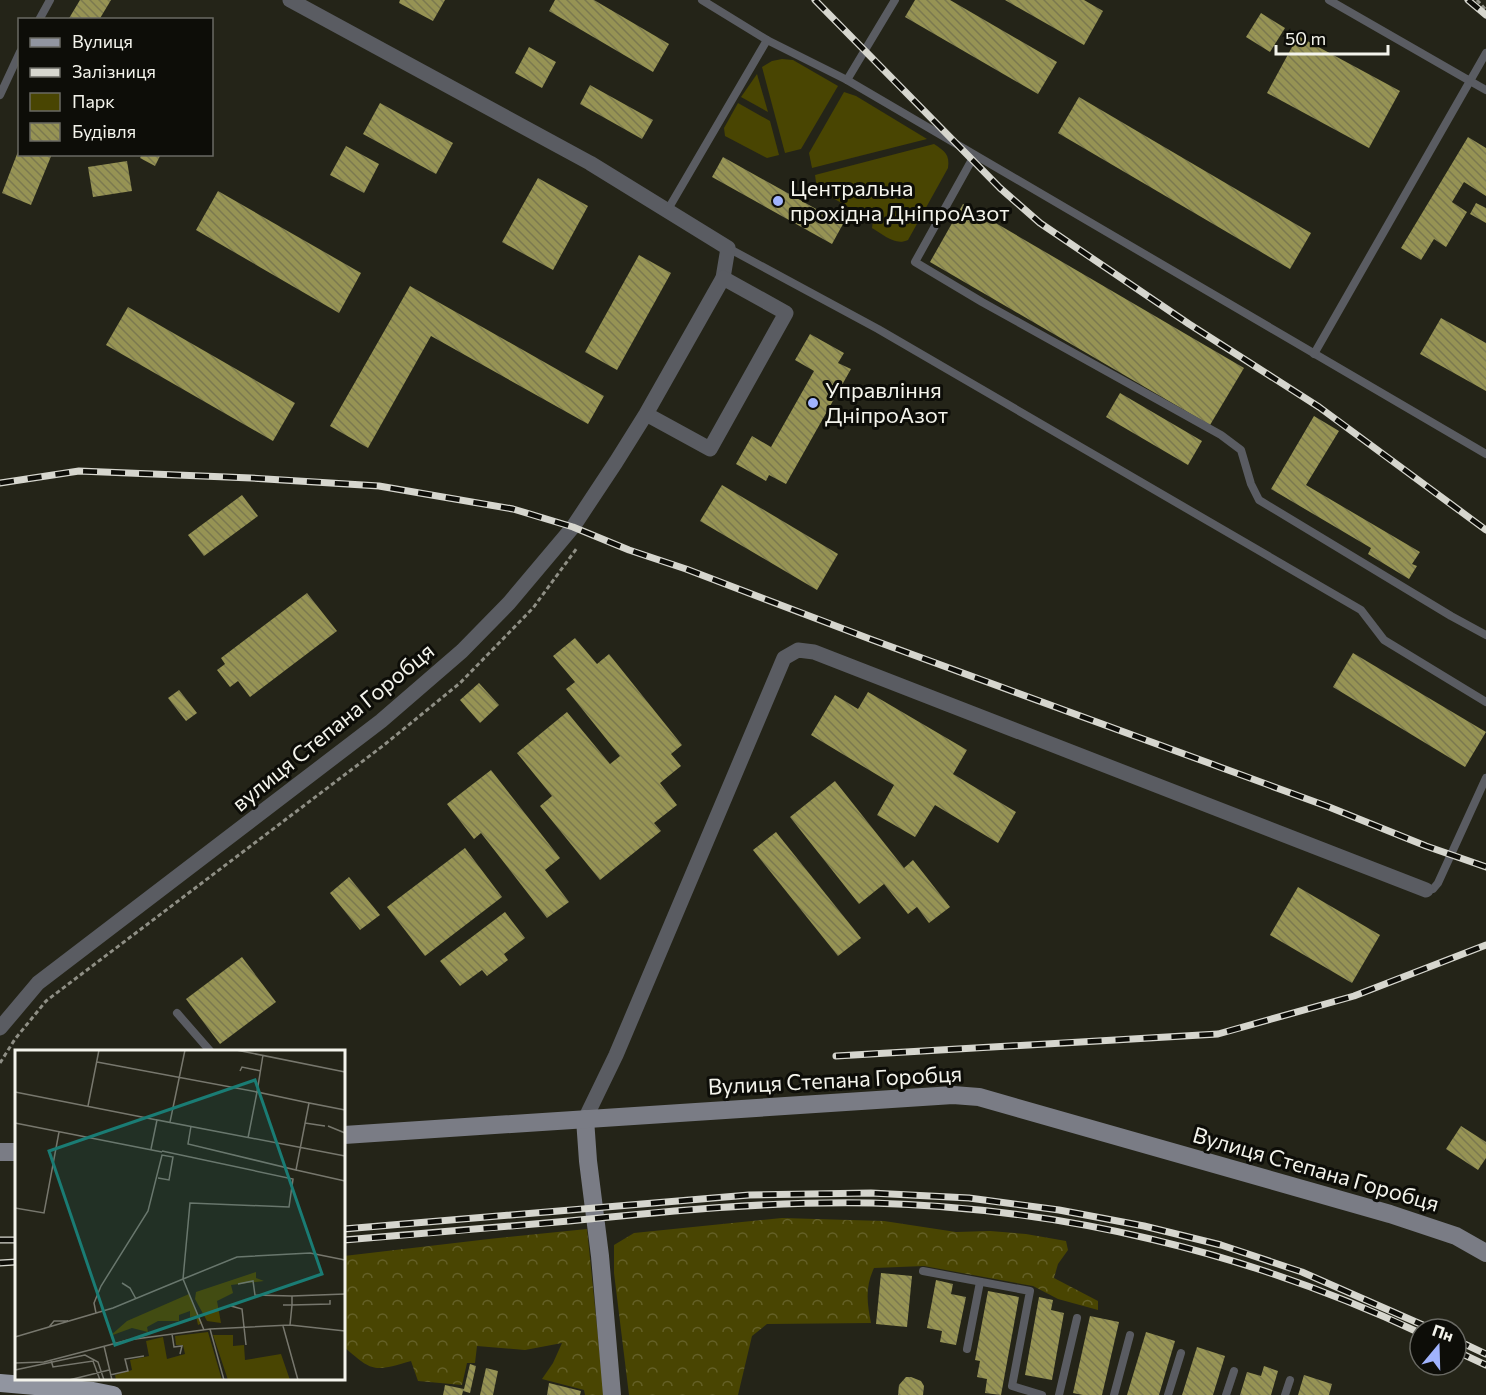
<svg xmlns="http://www.w3.org/2000/svg" width="1486" height="1395" viewBox="0 0 1486 1395" font-family="Commissioner,sans-serif">
<defs>
<pattern id="forest-crowns" width="20" height="18" patternUnits="userSpaceOnUse" patternTransform="scale(1.5)"><rect width="20" height="18" fill="#494502"/><path d="M2 6a3 3 0 1 1 6 0M12 15a3 3 0 1 1 6 0" fill="none" stroke="#646027"/></pattern>
<pattern id="building-back-hatch" width="6" height="6" patternUnits="userSpaceOnUse" patternTransform="scale(1.5)"><rect width="6" height="6" fill="#969354"/><path d="M-1 5l2 2M0 0l6 6M5-1l2 2" fill="none" stroke="#7b794f"/></pattern>
</defs>
<rect width="100%" height="100%" fill="#242418"/>
<g fill="#494502">
<polygon points="782,59 793,60 838,86 801,149 785,153 762,67 772,61"/>
<polygon points="757,74 768,112 741,97"/>
<polygon points="844,92 856,96 927,139 812,168 809,153"/>
<polygon points="738,103 770,121 779,155 767,158 725,136 724,128"/>
<path d="M934 144C945 151 950 155 948 168L908 240C895 246 884 235 872 228L873 221 817 189 815 175Z"/>
</g>
<g fill="url(#forest-crowns)">
<path d="M782 1218 884 1221 956 1232 990 1231 1026 1234 1066 1241 1068 1250 1058 1264 1054 1278 1098 1301V1310L1058 1299 1033 1286 924 1266 874 1268C865 1287 867 1303 871 1323L767 1324 752 1336 738 1395H629L614 1273V1245L634 1233Z"/>
<path d="M587 1229 604 1395H585L584 1390 542 1379 553 1363 562 1343 525 1350 477 1346 475 1363H467L462 1385 418 1381 411 1361C373 1372 373 1372 344 1347V1256L489 1239Z"/>
</g>
<g fill="url(#building-back-hatch)">
<polygon points="80,0 111,0 99,20 68,20"/>
<polygon points="400,0 445,0 433,21 399,3"/>
<polygon points="555,0 594,0 669,44 653,72 549,11"/>
<polygon points="915,0 950,0 1057,62 1038,94 905,17"/>
<polygon points="1005,0 1084,0 1103,11 1084,45"/>
<polygon points="1261,13 1285,28 1270,52 1246,37"/>
<polygon points="1298,36 1400,91 1369,148 1267,93"/>
<polygon points="529,47 556,62 542,88 515,73"/>
<polygon points="590,85 653,120 642,139 580,104"/>
<polygon points="1079,97 1311,233 1290,269 1058,133"/>
<polygon points="380,103 453,143 436,174 363,134"/>
<polygon points="1468,137 1486,148 1486,196 1464,182 1452,202 1467,212 1446,247 1434,239 1421,260 1401,248"/>
<polygon points="346,146 379,164 364,193 330,175"/>
<polygon points="19,149 20,154 52,154 31,205 2,193"/>
<polygon points="142,154 161,154 155,166 140,158"/>
<polygon points="723,157 843,224 832,244 712,177"/>
<polygon points="127,161 132,191 93,197 88,167"/>
<polygon points="538,178 588,206 553,270 502,242"/>
<polygon points="218,191 361,273 339,313 196,230"/>
<polygon points="1476,203 1486,208 1486,223 1470,214"/>
<polygon points="963,204 1244,368 1210,425 930,262"/>
<polygon points="639,255 671,273 617,370 585,352"/>
<polygon points="410,286 604,396 588,424 431,336 368,448 330,426"/>
<polygon points="128,307 295,403 273,441 106,345"/>
<polygon points="1441,318 1486,343 1486,391 1420,354"/>
<polygon points="810,334 844,353 838,363 851,369 786,484 769,475 766,481 736,464 752,436 771,447 814,371 795,360"/>
<polygon points="1120,393 1202,441 1188,465 1106,417"/>
<polygon points="1314,416 1339,431 1306,485 1420,552 1412,564 1417,566 1409,579 1368,554 1371,548 1271,489"/>
<polygon points="722,485 838,554 817,590 700,521"/>
<polygon points="242,495 258,516 204,556 188,535"/>
<polygon points="307,593 337,631 250,697 238,681 230,687 217,670 225,664 221,658"/>
<polygon points="575,638 597,664 609,654 682,745 671,754 681,766 660,783 677,805 654,823 661,831 600,880 540,806 552,796 517,753 567,712 610,764 620,756 566,689 575,682 553,656"/>
<polygon points="1353,653 1486,732 1465,767 1333,687"/>
<polygon points="479,683 499,705 480,723 460,700"/>
<polygon points="179,690 197,713 186,721 168,698"/>
<polygon points="868,692 967,750 953,774 1016,812 998,843 935,805 915,837 877,815 894,785 811,735 835,695 858,709"/>
<polygon points="491,770 560,858 545,870 569,902 547,918 481,833 474,839 447,804"/>
<polygon points="835,781 904,868 913,860 950,907 929,923 917,907 908,914 884,884 859,904 790,817"/>
<polygon points="776,832 861,938 838,956 753,850"/>
<polygon points="465,848 502,897 425,956 387,907"/>
<polygon points="349,877 380,915 360,930 330,893"/>
<polygon points="1298,887 1380,935 1352,983 1270,935"/>
<polygon points="505,912 525,938 504,954 508,960 487,976 482,970 460,986 440,961"/>
<polygon points="242,957 276,1002 220,1044 186,999"/>
<polygon points="1461,1126 1486,1142 1486,1158 1478,1170 1446,1149"/>
<polygon points="881,1273 912,1276 907,1327 876,1324"/>
<polygon points="936,1280 953,1284 951,1294 966,1297 956,1345 940,1342 942,1331 927,1328"/>
<polygon points="988,1291 1019,1297 1001,1395 985,1393 987,1379 977,1377 980,1361 975,1360"/>
<polygon points="1039,1297 1053,1300 1051,1310 1064,1313 1052,1380 1025,1375"/>
<polygon points="1090,1316 1119,1322 1102,1395 1083,1395 1073,1393"/>
<polygon points="1146,1332 1175,1341 1159,1395 1127,1395"/>
<polygon points="1197,1347 1225,1356 1213,1395 1182,1395"/>
<polygon points="470,1364 476,1366 470,1393 463,1391 462,1395 443,1395 445,1385 464,1389"/>
<polygon points="1264,1366 1278,1371 1271,1395 1240,1395 1247,1372 1261,1376"/>
<polygon points="486,1368 498,1371 493,1395 480,1395"/>
<polygon points="1304,1375 1332,1384 1329,1395 1298,1395"/>
<polygon points="906,1377 911,1377 921,1381 924,1386 923,1395 898,1395 899,1385"/>
<polygon points="549,1383 581,1391 580,1395 547,1395"/>
</g>
<g fill="none" stroke-linecap="round" stroke-linejoin="round">
<g stroke="#8f8f85" stroke-width="3" stroke-dasharray="4.5 3" stroke-linecap="butt">
<polyline points="1477,0 1486,10"/>
<polyline points="0,1063 15,1039 46,1001 384,745 460,683 533,608 577,548"/>
</g>
<g stroke="#5a5c62" stroke-width="8">
<polyline points="702,0 767,40"/>
<polyline points="1329,0 1470,81 1486,53"/>
<polyline points="39,20 50,0"/>
<polyline points="847,80 895,0"/>
<polyline points="0,95 20,52"/>
<polyline points="974,156 915,262 982,302 1221,435 1241,450 1251,484 1259,500 1451,616 1486,635"/>
<polyline points="667,211 767,40 847,80 1486,454"/>
<polyline points="728,248 878,329 1361,610 1384,640 1486,702"/>
<polyline points="1314,354 1470,81 1486,90"/>
<polyline points="1426,890 1433,889 1438,883 1486,778"/>
<polyline points="177,1013 211,1052"/>
<polyline points="923,1271 1030,1291 1012,1386 1042,1395"/>
<polyline points="967,1349 980,1282"/>
<polyline points="1059,1395 1077,1318"/>
<polyline points="1114,1395 1130,1335"/>
<polyline points="1168,1395 1181,1353"/>
<polyline points="1226,1395 1234,1371"/>
<polyline points="1285,1395 1290,1380"/>
</g>
<g stroke="#5a5c62" stroke-width="15">
<polyline points="290,0 590,163 728,248 723,278"/>
<polyline points="0,1028 38,983 381,721 462,651 509,603 573,527 616,462 646,414 723,278 786,313 710,449 646,414"/>
<polyline points="585,1119 616,1055 784,658 798,650 814,652 1426,890"/>
</g>
<g stroke="#7a7c85" stroke-width="18">
<polyline points="585,1119 588,1161 600,1256 612,1395"/>
<polyline points="344,1135 953,1095 979,1097 1390,1214 1456,1236 1486,1253"/>
<polyline points="0,1152 16,1152"/>
</g>
<polyline stroke="#9195a0" stroke-width="18" points="0,1383 93,1391 113,1395"/>
<g stroke="#d6d6ce" stroke-width="7">
<g id="rail">
<polyline points="815,0 1000,188 1040,223 1189,324 1319,407 1486,530"/>
<polyline points="1468,0 1486,15"/>
<polyline points="0,483 79,471 251,478 379,486 513,509 573,527 629,550 686,569 870,639 1329,807 1426,846 1486,867"/>
<polyline points="836,1056 1218,1034 1354,996 1486,945"/>
<polyline points="344,1229 749,1195 871,1193 969,1198 1059,1210 1144,1226 1221,1245 1302,1272 1432,1329"/>
<polyline points="0,1240 16,1240"/>
<path d="M344 1240C419 1234 494 1228 569 1221 669 1211 770 1201 872 1203 1062 1208 1248 1252 1420 1333"/>
<polyline points="0,1263 16,1262"/>
<polyline points="1456,1340 1486,1354"/>
<polyline points="1456,1351 1486,1365"/>
</g>
</g>
<use href="#rail" stroke="#0d0d08" stroke-width="4.5" stroke-dasharray="14" stroke-linecap="butt"/>
</g>
<g fill="#a0b3fd" stroke="#0d0d08" stroke-width="2">
<circle cx="778" cy="201" r="6"/>
<circle cx="813" cy="403" r="6"/>
</g>
<g text-anchor="middle" stroke-width="6" stroke-linejoin="round" paint-order="stroke">
<g font-size="22" fill="#f4f4ec" stroke="#0d0d08" text-anchor="start">
<text x="790" y="196">Центральна<tspan x="790" dy="25">прохідна ДніпроАзот</tspan></text>
<text x="825" y="398">Управління<tspan x="825" dy="25">ДніпроАзот</tspan></text>
</g>
<g font-size="22" fill="#f4f4ec" stroke="#0d0d08">
<text transform="translate(333 727) rotate(-39)" y="8">вулиця Степана Горобця</text>
<text transform="translate(835 1080) rotate(-3)" y="8">Вулиця Степана Горобця</text>
<text transform="translate(1316 1169) rotate(16)" y="8">Вулиця Степана Горобця</text>
</g>
</g>
<g transform="translate(15 1050)">
<rect width="330" height="330" fill="#242418"/>
<path d="M241 222V228L249 231 216 235 218 243 202 251 206 273 192 271 180 249 181 242ZM174 244 187 273 183 275 181 266 175 267V261L164 265V271H143L132 277 133 282 117 278 95 286 112 271ZM193 282 207 330H101L100 325 117 320 115 310 134 306 131 291 148 287 152 309 170 304 168 295H161L160 286ZM198 285H218V296L229 295 230 310 266 304 275 330H213Z" fill="#494502"/>
<path fill="none" stroke="#77776d" stroke-width="1.5" d="M221 0 330 22M82 12 242 42 248 5M225 21 227 17 246 21M0 42 142 70M73 56 84 0M155 72 170 0M0 73 147 102M290 73 310 76M176 76 173 94 281 120 294 53 330 60M313 76 330 83M233 88 242 42 294 53M136 99 142 70 330 106M147 101 278 129 274 157 175 153 168 229 222 207 295 203 330 210M281 120 330 131M0 158 29 163 44 82M107 233 115 238 121 249M223 234 238 231 240 245 277 246M268 255H277V246L330 244M216 256 227 259 231 295M81 263 79 253 86 236 133 161 147 105 158 107 154 130 143 128M275 275 277 255 315 254V250M268 276 283 330M34 277 39 271H53M195 279 209 330M157 284 159 297 167 296 165 304M0 287 98 258 168 229 189 280M89 296 97 330M36 310 38 317 78 311 85 330M0 313 29 312 113 290 195 279 275 275 330 281M0 320 70 305 83 312 89 330M95 325 113 321 110 309 129 306M54 330 94 320"/>
<path fill="#1a7c74" fill-opacity="0.15" stroke="#1a7c74" stroke-width="3" d="M240 30 307 224 100 295 34 101Z"/>
<rect width="330" height="330" fill="none" stroke="#f4f4ec" stroke-width="3"/>
</g>
<rect x="18" y="18" width="195" height="138" fill="#0d0d08" stroke="#696963" stroke-width="1.5"/>
<rect x="30" y="38" width="30" height="9" fill="#9195a0" stroke="#696963" stroke-width="1.5"/>
<text x="72" y="48" font-size="18" fill="#f4f4ec">Вулиця</text>
<rect x="30" y="68" width="30" height="9" fill="#d6d6ce" stroke="#696963" stroke-width="1.5"/>
<text x="72" y="78" font-size="18" fill="#f4f4ec">Залізниця</text>
<rect x="30" y="93" width="30" height="18" fill="#494502" stroke="#696963" stroke-width="1.5"/>
<text x="72" y="108" font-size="18" fill="#f4f4ec">Парк</text>
<rect x="30" y="123" width="30" height="18" fill="url(#building-back-hatch)" stroke="#696963" stroke-width="1.5"/>
<text x="72" y="138" font-size="18" fill="#f4f4ec">Будівля</text>
<g transform="translate(1438 1347) rotate(19)"><circle r="28" fill="#0d0d08" stroke="#696963" stroke-width="1.5"/>
<path d="M0-4.5L10 22L0 15L-10 22Z" fill="#a0b3fd"/>
<text y="-9" font-size="16" font-weight="bold" text-anchor="middle" fill="#f4f4ec">Пн</text>
</g>
<path d="M1276 45v9h112v-9" fill="none" stroke="#f4f4ec" stroke-width="3"/>
<text x="1285" y="45" font-size="18" fill="#f4f4ec" stroke="#0d0d08" stroke-width="4.5" paint-order="stroke">50 m</text>
</svg>
